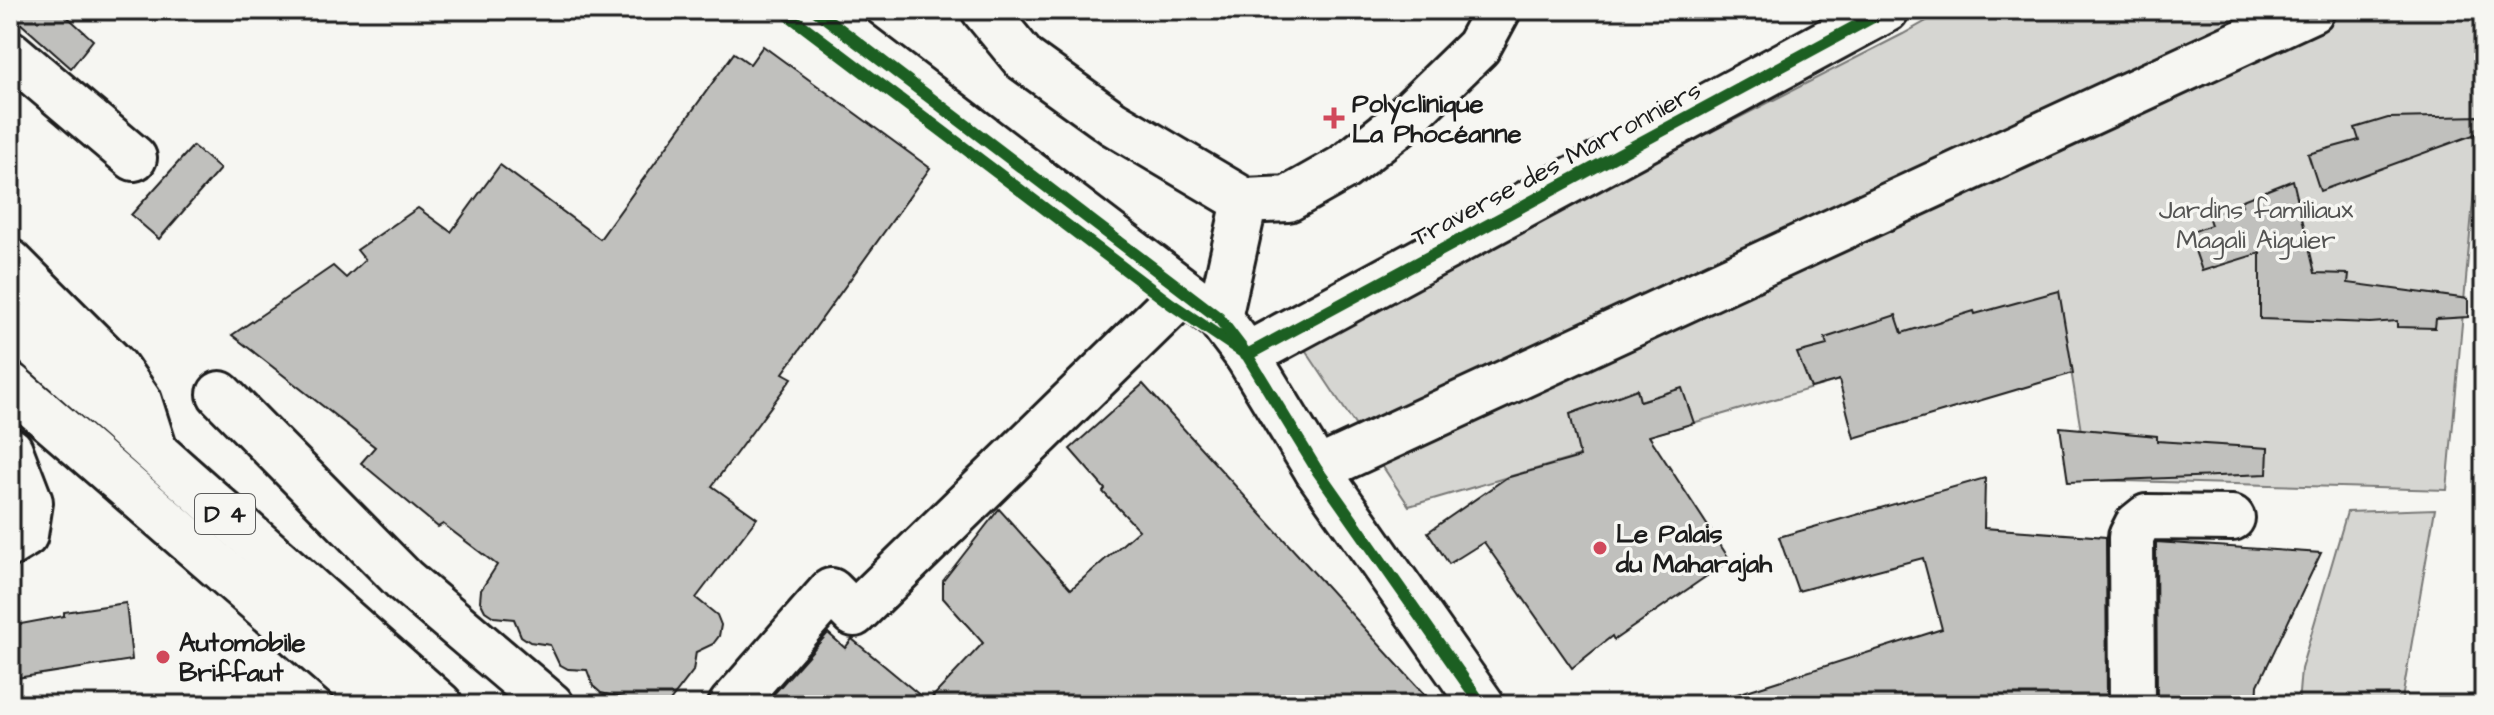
<svg xmlns="http://www.w3.org/2000/svg" width="2494" height="715" viewBox="0 0 2494 715" font-family="'Architects Daughter',sans-serif">
<rect width="100%" height="100%" fill="#f6f6f2"/>
<filter id="ink" filterUnits="userSpaceOnUse"><feTurbulence type="fractalNoise" baseFrequency=".0125" numOctaves="2"/><feDisplacementMap in="SourceGraphic" scale="16" xChannelSelector="R" yChannelSelector="G"/><feConvolveMatrix kernelMatrix="1 2 1 2 8 2 1 2 1" color-interpolation-filters="sRGB"/></filter>
<g filter="url(#ink)">
<g fill="#d6d6d2" stroke="#797977" stroke-width="2">
<polygon points="1946,10 2484,10 2484,79 2447,490 2089,480 2062,315 1409,506 1300,342 1903,34"/>
<polygon points="2435,509 2401,705 2298,705 2301,669 2347,512"/>
</g>
<g fill="#c0c0bd" stroke="#1c1c1c" stroke-width="2">
<polygon points="10,10 60,10 93,40 71,68 10,14"/>
<polygon points="763,46 930,168 783,373 792,378 712,486 757,518 696,598 717,615 721,625 719,636 713,644 696,652 693,671 667,705 623,705 623,698 601,693 593,686 587,670 568,669 559,664 550,645 530,642 521,636 514,619 494,617 485,611 480,601 481,590 497,565 443,524 438,527 361,463 375,447 232,335 333,266 346,278 365,260 357,250 418,208 451,232 500,165 600,239 734,53 750,64"/>
<polygon points="2484,116 2484,131 2320,191 2308,154 2359,140 2355,128 2388,118"/>
<polygon points="193,146 220,169 159,239 131,215"/>
<polygon points="2293,180 2315,273 2349,274 2348,283 2468,299 2468,317 2436,319 2435,328 2397,327 2397,321 2370,323 2260,319 2260,253 2202,271 2189,233 2211,225 2208,216 2242,205 2240,201"/>
<polygon points="2059,291 2073,373 1854,438 1839,380 1811,388 1797,353 1827,345 1825,338 1896,315 1902,333 1974,311 1975,314"/>
<polygon points="1143,384 1434,705 764,705 828,633 845,648 852,639 928,702 983,643 943,598 943,581 999,509 1071,589 1101,563 1139,530 1103,492 1105,489 1070,449"/>
<polygon points="1682,388 1694,423 1649,436 1730,560 1614,640 1612,636 1572,668 1484,542 1449,564 1428,532 1506,478 1580,457 1570,414 1637,389 1640,401"/>
<polygon points="2060,427 2157,436 2157,441 2268,448 2267,474 2068,482"/>
<polygon points="1985,478 1984,528 2106,537 2107,705 1730,705 1728,697 1942,629 1923,558 1798,591 1779,537"/>
<polygon points="2156,542 2321,553 2258,685 2257,705 2157,705"/>
<polygon points="126,603 132,660 10,679 10,626 64,616 64,612"/>
</g>
<g fill="none" stroke-linecap="round" stroke-linejoin="round">
<g stroke="#1c1c1c" stroke-width="50">
<g id="minor">
<polyline points="815,10 1219,318 1247,355 1317,470 1482,705"/>
<polyline points="984,10 1024,59 1113,123 1245,201"/>
<polyline points="10,53 134,158"/>
<polyline points="10,262 116,368 139,401 155,451"/>
<polyline points="1219,318 1245,201 1288,199 1343,168 1399,124 1478,47 1498,10"/>
<polyline points="1247,355 1886,10"/>
<polyline points="220,394 404,580 551,705"/>
<polyline points="10,450 30,502 25,535 10,544"/>
<polyline points="1317,470 2312,10"/>
<polyline points="731,705 831,591 854,614 1184,292"/>
<polyline points="2132,705 2131,537 2137,525 2147,517 2232,518"/>
</g>
</g>
<g stroke="#1c1c1c" stroke-width="50">
<g id="major">
<polyline points="10,323 440,705"/>
<polyline points="10,385 378,705"/>
</g>
</g>
<use href="#minor" stroke="#f6f6f2" stroke-width="44"/>
<use href="#major" stroke="#f6f6f2" stroke-width="44"/>
<g stroke="#f6f6f2" stroke-width="17">
<g id="cycleway">
<polyline points="782,10 1171,304 1247,355 1886,10"/>
<polyline points="815,10 1219,318 1247,355 1317,470 1482,705"/>
</g>
</g>
<use href="#cycleway" stroke="#1b5e20" stroke-width="12"/>
</g>
</g>
<g fill="#d1495b" stroke="#f6f6f2" stroke-width="3">
<path d="M1330 106h8v8h8v8h-8v8h-8v-8h-8v-8h8z"/>
<circle cx="1600" cy="548" r="8"/>
<circle cx="163" cy="657" r="8"/>
</g>
<g text-anchor="middle" stroke-width="7" stroke-linejoin="round" paint-order="stroke">
<rect fill="#f6f6f2" stroke="#5d5d5c" stroke-width="2" x="195" y="494" width="60" height="40" rx="6"/>
<g font-size="24" font-weight="bold" fill="#1c1c1c">
<text x="225" y="522">D 4</text>
</g>
<g font-size="26" font-weight="bold" fill="#1c1c1c" stroke="#f6f6f2" text-anchor="start">
<text x="1352" y="112">Polyclinique<tspan x="1352" dy="30">La Phocéanne</tspan></text>
<text x="1616" y="542">Le Palais<tspan x="1616" dy="30">du Maharajah</tspan></text>
<text x="179" y="651">Automobile<tspan x="179" dy="30">Briffaut</tspan></text>
</g>
<g font-size="26" fill="#1c1c1c" stroke="#f6f6f2">
<text transform="translate(1556 163) rotate(-28)" y="9">Traverse des Marronniers</text>
</g>
<g font-size="26" fill="#545453" stroke="#f6f6f2">
<text x="2256" y="218">Jardins familiaux<tspan x="2256" dy="30">Magali Aiguier</tspan></text>
</g>
</g>
<rect width="2494" height="715" fill="none" stroke="#f6f6f2" stroke-width="40"/>
<rect x="20" y="20" width="2454" height="675" fill="none" stroke="#1c1c1c" stroke-width="3" filter="url(#ink)"/>
</svg>
